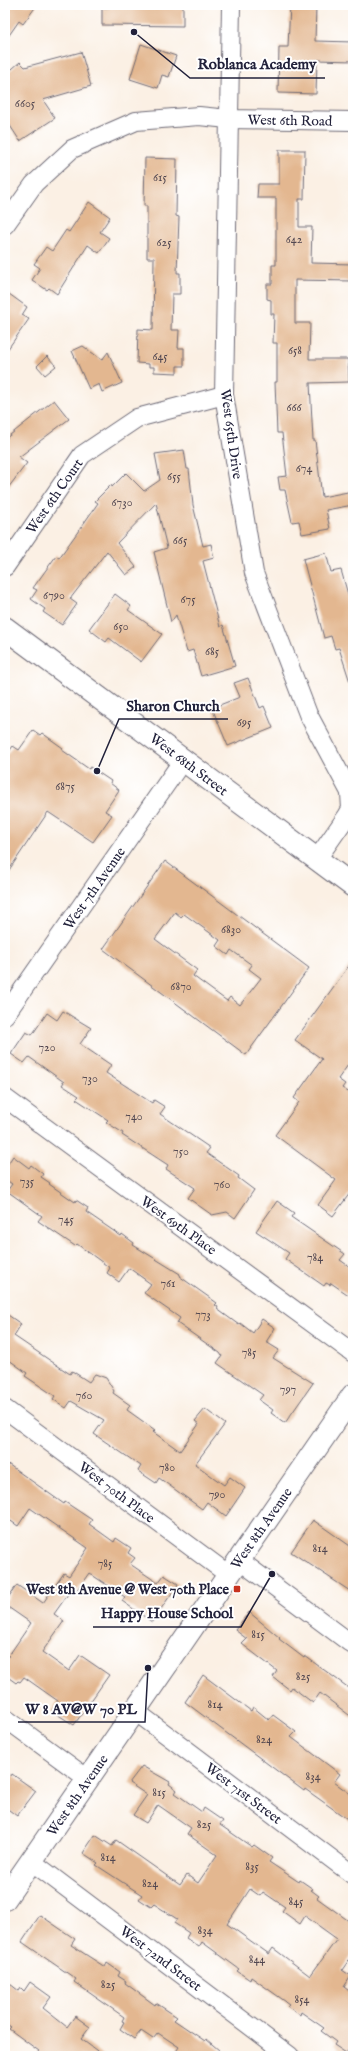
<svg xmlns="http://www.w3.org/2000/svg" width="358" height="2061" viewBox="0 0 358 2061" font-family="'IM FELL English',serif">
<rect width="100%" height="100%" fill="#fff"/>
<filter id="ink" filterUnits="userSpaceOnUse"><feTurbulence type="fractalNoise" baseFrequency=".025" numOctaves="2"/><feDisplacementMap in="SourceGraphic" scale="8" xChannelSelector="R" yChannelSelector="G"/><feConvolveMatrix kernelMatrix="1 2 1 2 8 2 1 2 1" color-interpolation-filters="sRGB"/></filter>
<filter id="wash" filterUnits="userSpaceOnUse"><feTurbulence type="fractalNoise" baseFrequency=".012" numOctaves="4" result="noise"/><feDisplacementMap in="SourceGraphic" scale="16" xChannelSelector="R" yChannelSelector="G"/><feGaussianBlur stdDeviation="0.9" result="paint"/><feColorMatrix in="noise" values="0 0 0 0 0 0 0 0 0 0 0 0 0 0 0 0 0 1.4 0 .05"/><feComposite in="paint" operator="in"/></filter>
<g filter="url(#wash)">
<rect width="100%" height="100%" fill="#fbf0e4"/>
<g id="blocks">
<g fill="#e3b790" fill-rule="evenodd">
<polygon points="5,5 37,5 23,24 19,21 5,41"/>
<polygon points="136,5 183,5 183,26 102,25 102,8 136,6"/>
<polygon points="290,5 316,6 315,41 353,42 353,61 317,60 316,94 278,93 279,47 288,47"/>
<polygon points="141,44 176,56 169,77 162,75 158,88 130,79"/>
<polygon points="81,52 91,86 43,100 55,118 20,141 5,118 5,75 20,62 25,67"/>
<polygon points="279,150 305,150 304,199 299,199 299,227 312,227 311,263 353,264 353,281 295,280 295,323 310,323 309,359 348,359 349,382 310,383 313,440 315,440 322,497 353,491 353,505 326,510 330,529 302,534 299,521 292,522 285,490 280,490 278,477 287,476 282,433 277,433 275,382 277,382 277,343 273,343 274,314 271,314 271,300 267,299 267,284 272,284 272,265 276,265 276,198 257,198 258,184 279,184"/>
<polygon points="145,158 177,159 176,216 179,217 177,273 180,273 180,294 172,294 171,330 179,330 178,348 184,348 184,366 177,366 177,373 154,372 154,367 149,367 149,364 137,363 138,329 153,330 154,258 147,258 147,206 144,206"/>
<polygon points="89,202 110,217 100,232 109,238 99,253 88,245 57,294 49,288 47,290 32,280 40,268 34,264 46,247 52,251 66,230 69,232"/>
<polygon points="5,291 27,307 22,315 29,319 5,353"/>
<polygon points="83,346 102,360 108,352 122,383 102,392 99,384 89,389 72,351"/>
<polygon points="47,356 56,366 45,375 37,366"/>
<polygon points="54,400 69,419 19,457 27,463 5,492 5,439"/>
<polygon points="184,450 187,469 189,469 193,505 203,546 211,544 214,558 203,561 220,627 223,625 235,666 201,676 193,650 187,652 176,615 171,622 154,552 167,548 156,503 117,543 136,567 126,575 107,551 70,599 77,604 62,625 43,612 45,609 31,599 37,590 33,588 56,556 59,558 77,533 98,503 95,501 111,485 112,487 126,473 144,491 160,480 155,454"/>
<polygon points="326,553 331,572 341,570 353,612 353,682 350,682 339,648 335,649 331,636 324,638 303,559"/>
<polygon points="115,594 131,606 128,610 162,634 141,662 109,638 106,642 89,629"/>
<polygon points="248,678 260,708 264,706 273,728 228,746 212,708 240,697 234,683"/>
<polygon points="33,730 40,735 42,733 63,748 62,750 89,769 90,767 111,781 110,783 119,790 105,811 112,815 93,842 48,812 5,876 5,757 13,746 19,750"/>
<path d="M165 861 309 968 246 1055 103 949ZM175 912 181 917 184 914 220 940 216 946 228 955 231 950 252 965 249 969 261 978 240 1005 230 997 227 1001 193 976 197 970 155 939Z"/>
<polygon points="353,960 353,1058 338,1079 345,1084 342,1088 353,1095 353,1189 333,1216 318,1205 336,1180 275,1135 299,1102 294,1098 322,1059 295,1040"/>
<polygon points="63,1011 91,1028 80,1044 111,1065 106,1073 152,1103 154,1100 165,1107 160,1114 210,1148 206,1153 239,1176 238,1178 254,1190 235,1218 227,1212 212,1215 188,1198 195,1188 166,1169 168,1165 122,1135 123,1133 106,1122 108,1120 76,1099 79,1096 62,1085 64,1082 29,1057 24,1063 11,1054 26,1032 32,1035 47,1013 57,1020"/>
<polygon points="13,1156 29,1168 31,1165 43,1174 41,1177 50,1183 49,1184 75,1202 76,1200 88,1208 86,1212 121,1236 122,1234 134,1243 133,1245 180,1274 179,1276 217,1303 215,1305 218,1307 217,1309 239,1325 240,1323 253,1333 262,1319 275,1328 266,1342 279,1350 273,1358 313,1383 285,1423 271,1413 273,1410 259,1400 263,1395 217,1363 222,1356 220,1353 177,1323 180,1318 144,1293 151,1284 129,1268 119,1282 107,1273 110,1268 77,1244 75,1246 38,1221 42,1216 7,1191 12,1184 5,1179 5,1168"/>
<polygon points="277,1201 294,1213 291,1217 345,1254 340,1260 353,1269 353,1298 331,1283 330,1285 326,1283 324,1286 285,1259 289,1253 256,1231"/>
<polygon points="5,1313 21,1324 14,1336 70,1374 72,1371 89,1382 95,1374 106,1378 114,1391 113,1393 130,1405 127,1410 155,1430 153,1432 180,1451 199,1424 195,1421 205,1409 225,1424 195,1464 224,1485 230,1477 245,1488 226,1516 207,1502 202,1509 159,1478 156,1483 138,1471 141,1466 94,1434 104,1420 71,1401 66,1408 53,1399 55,1396 25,1376 27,1373 5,1357"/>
<polygon points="5,1462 64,1504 65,1502 92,1520 89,1524 114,1542 116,1538 131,1548 128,1553 135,1558 130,1564 158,1583 164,1575 178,1584 152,1622 122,1601 125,1597 89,1573 75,1593 71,1590 54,1614 64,1621 42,1652 69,1671 80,1655 109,1675 74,1725 52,1711 58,1701 24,1677 20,1682 18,1681 16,1683 5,1675 5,1661 31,1623 5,1605 5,1602 17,1585 43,1603 64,1573 69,1576 88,1548 30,1508 18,1526 5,1517"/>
<polygon points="313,1520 353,1548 353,1593 291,1552"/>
<polygon points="249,1612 280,1638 279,1639 304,1658 305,1656 353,1691 353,1718 320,1693 313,1703 292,1687 290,1690 273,1677 277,1671 242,1644 247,1639 235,1630"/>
<polygon points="203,1675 251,1711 253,1707 269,1720 273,1715 296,1732 291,1737 340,1774 334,1782 353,1796 353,1823 305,1789 304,1791 185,1702"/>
<path d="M142 1766 170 1782 169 1784 177 1790 175 1793 202 1812 204 1808 223 1821 220 1825 252 1847 254 1845 272 1858 269 1862 299 1882 300 1880 313 1889 311 1890 319 1896 317 1898 353 1924V1954L342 1970 351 1976 344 1987 353 1994V2044L346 2053 334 2045 336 2042 321 2031 324 2028 301 2012 300 2015 287 2006 289 2004 251 1977 250 1980 237 1971 239 1969 202 1942 199 1947 186 1938 189 1933 174 1923 177 1919 154 1904 151 1907 139 1899 142 1895 96 1865 98 1863 83 1853 95 1835 112 1846 116 1840 180 1885 187 1875 198 1883 217 1855 187 1834 191 1828 158 1805 146 1823 133 1815 147 1795 129 1783ZM250 1889 260 1896 263 1892 285 1907 282 1911 300 1924 305 1916 337 1939 310 1976 273 1948 269 1954 227 1924Z"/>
<polygon points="5,1771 11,1776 12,1774 36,1791 17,1816 5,1807"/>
<polygon points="40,1915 75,1939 71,1945 105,1967 107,1963 120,1972 118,1976 126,1981 125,1983 155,2005 156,2003 177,2017 174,2020 205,2041 206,2039 226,2056 173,2056 179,2047 158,2033 153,2039 141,2031 134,2039 120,2029 124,2022 122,2021 124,2017 74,1982 76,1979 22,1942"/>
<polygon points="5,1980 19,1991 21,1988 24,1991 30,1982 51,1997 43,2008 67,2027 75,2016 90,2027 81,2039 104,2056 35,2056 39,2051 9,2029 11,2027 5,2023"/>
</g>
</g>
</g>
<g filter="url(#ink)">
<use href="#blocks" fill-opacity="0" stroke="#6e6a76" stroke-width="1"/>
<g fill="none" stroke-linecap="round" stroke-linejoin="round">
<g stroke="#6e6a76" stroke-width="20">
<g id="street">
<polyline points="231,5 224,395 254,573 308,714 353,798"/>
<polyline points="5,225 34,184 72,149 136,121 199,116 228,119 353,121"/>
<polyline points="5,567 82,455 137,418 224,395"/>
<polyline points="317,859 347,816 351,809 350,793"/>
<polyline points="5,1015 183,760"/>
<polyline points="5,1098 353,1353"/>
<polyline points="5,1409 229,1575"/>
<polyline points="239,1560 353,1645"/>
<polyline points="135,1711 353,1875"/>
<polyline points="5,1718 88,1779"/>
<polyline points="31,1861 290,2056"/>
</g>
</g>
<g stroke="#6e6a76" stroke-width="24">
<g id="secondary">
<polyline points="5,628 353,886"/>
<polyline points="5,1899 353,1395"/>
</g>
</g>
<use href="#street" stroke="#fff" stroke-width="18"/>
<use href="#secondary" stroke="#fff" stroke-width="22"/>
</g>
</g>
<rect fill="#c8321e" stroke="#fff" stroke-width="1.5" x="233" y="1585" width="8" height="8" rx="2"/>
<g text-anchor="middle" stroke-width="4" stroke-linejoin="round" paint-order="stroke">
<g font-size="12" fill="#524750">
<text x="25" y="107">6605</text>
<text x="160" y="181">615</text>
<text x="294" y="243">642</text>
<text x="164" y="246">625</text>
<text x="295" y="354">658</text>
<text x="160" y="360">645</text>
<text x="294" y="411">666</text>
<text x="304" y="472">674</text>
<text x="174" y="480">655</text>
<text x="122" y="506">6730</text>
<text x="180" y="544">665</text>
<text x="54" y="599">6790</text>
<text x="188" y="603">675</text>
<text x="121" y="630">650</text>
<text x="212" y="655">685</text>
<text x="244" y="726">695</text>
<text x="65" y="790">6875</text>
<text x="231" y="933">6830</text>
<text x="181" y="990">6870</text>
<text x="47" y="1051">720</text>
<text x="90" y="1082">730</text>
<text x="134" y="1120">740</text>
<text x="181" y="1155">750</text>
<text x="27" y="1185">735</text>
<text x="222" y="1188">760</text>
<text x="66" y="1223">745</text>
<text x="315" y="1261">784</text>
<text x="168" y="1287">761</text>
<text x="203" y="1318">773</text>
<text x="249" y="1356">785</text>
<text x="288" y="1393">797</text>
<text x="84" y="1399">760</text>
<text x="167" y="1471">780</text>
<text x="217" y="1498">790</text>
<text x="320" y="1552">814</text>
<text x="105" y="1567">785</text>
<text x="258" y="1638">815</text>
<text x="303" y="1680">825</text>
<text x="215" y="1708">814</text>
<text x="264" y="1743">824</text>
<text x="313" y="1780">834</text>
<text x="159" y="1796">815</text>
<text x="204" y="1828">825</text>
<text x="108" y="1861">814</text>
<text x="252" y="1870">835</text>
<text x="150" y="1887">824</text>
<text x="296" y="1905">845</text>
<text x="205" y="1934">834</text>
<text x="257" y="1963">844</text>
<text x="108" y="1988">825</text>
<text x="302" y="2003">854</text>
</g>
<g font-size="14" fill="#22223b" stroke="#fff">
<text transform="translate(290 120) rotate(1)" y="5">West 6th Road</text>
<text transform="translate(232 434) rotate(82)" y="5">West 65th Drive</text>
<text transform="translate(54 496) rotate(-55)" y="5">West 6th Court</text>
<text transform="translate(189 764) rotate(37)" y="5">West 68th Street</text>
<text transform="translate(94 888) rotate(-55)" y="5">West 7th Avenue</text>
<text transform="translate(179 1225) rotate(36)" y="5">West 69th Place</text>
<text transform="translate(117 1492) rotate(37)" y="5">West 70th Place</text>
<text transform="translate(261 1528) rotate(-55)" y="5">West 8th Avenue</text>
<text transform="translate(244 1793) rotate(37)" y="5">West 71st Street</text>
<text transform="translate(77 1795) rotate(-55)" y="5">West 8th Avenue</text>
<text transform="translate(161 1958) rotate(37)" y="5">West 72nd Street</text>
</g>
<g font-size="14" font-weight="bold" fill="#22223b" stroke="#fff" text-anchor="end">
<text x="229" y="1594">West 8th Avenue @ West 70th Place</text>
</g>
</g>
<path fill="none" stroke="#22223b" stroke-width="1.5" d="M134 32L190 78H325M97 771L119 719H228M272 1574L241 1627H93M148 1668L145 1722H18"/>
<g fill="#22223b" stroke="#fff" stroke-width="1.5">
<circle cx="134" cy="32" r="4"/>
<circle cx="97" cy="771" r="4"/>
<circle cx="272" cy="1574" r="4"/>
<circle cx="148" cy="1668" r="4"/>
</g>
<g font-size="15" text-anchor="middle" font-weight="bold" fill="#22223b" stroke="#fff" stroke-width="4" stroke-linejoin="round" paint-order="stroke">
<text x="257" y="69">Roblanca Academy</text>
<text x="173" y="711">Sharon Church</text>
<text x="167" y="1618">Happy House School</text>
<text x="81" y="1714">W 8 AV@W 70 PL</text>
</g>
<rect width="358" height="2061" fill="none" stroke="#fff" stroke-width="20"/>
</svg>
